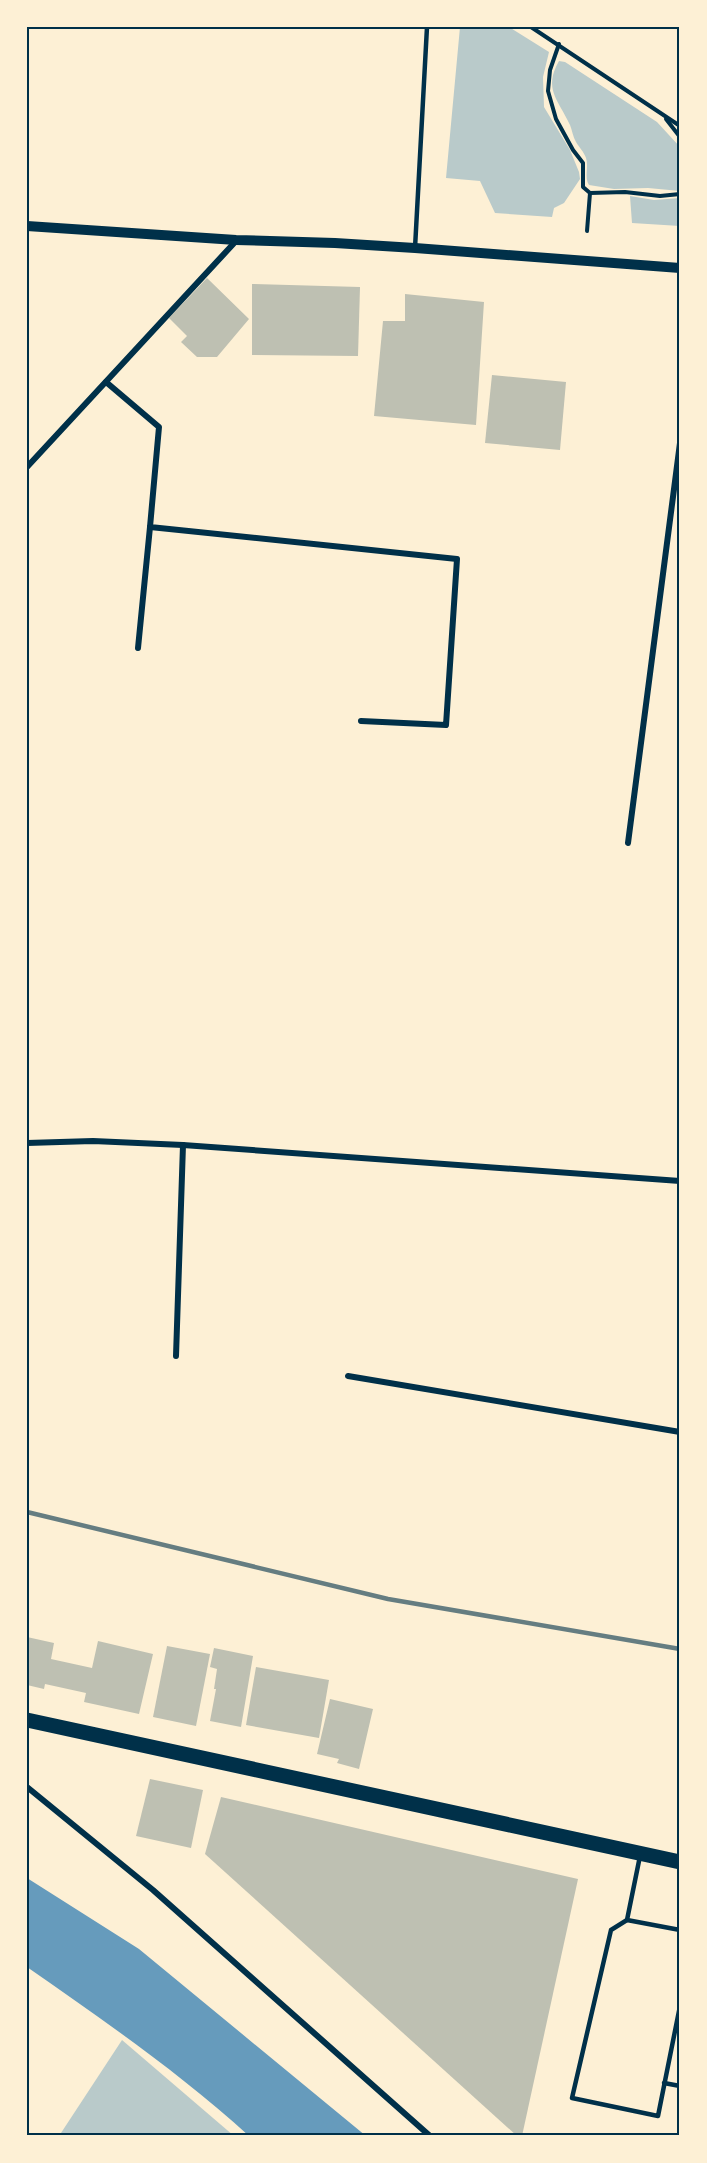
<svg xmlns="http://www.w3.org/2000/svg" width="707" height="2163" viewBox="0 0 707 2163" font-family="'PT Sans',sans-serif">
<rect width="100%" height="100%" fill="#fdf0d5"/>
<g fill="#b9caca">
<polygon points="460,27 509,27 549,52 543,77 544,107 570,150 579,172 580,179 564,203 554,208 552,217 495,213 480,181 446,178"/>
<path d="M559 61 565 62 657 122 680 147V191L648 188 614 189 589 185C584 177 589 167 586 158 584 152 579 147 576 142 573 137 572 130 570 125 558 99 543 89 559 61Z"/>
<polygon points="630,196 654,200 680,198 680,226 632,223"/>
<polygon points="122,2040 234,2136 59,2136"/>
</g>
<path fill="#669bbc" d="M27 1878 139 1949 366 2136H249C180 2073 103 2020 27 1967Z"/>
<g fill="#bec0b2">
<polygon points="207,278 249,319 217,357 197,357 181,342 187,336 169,318"/>
<polygon points="252,284 360,287 358,356 252,355"/>
<polygon points="405,294 484,302 476,425 374,416 383,321 405,321"/>
<polygon points="492,375 566,382 560,450 485,443"/>
<polygon points="27,1637 54,1643 51,1659 92,1668 98,1641 153,1654 139,1714 84,1702 86,1693 45,1684 44,1689 27,1685"/>
<polygon points="167,1646 210,1654 196,1726 153,1717"/>
<polygon points="214,1648 253,1656 241,1727 210,1721 216,1689 214,1689 217,1669 210,1667"/>
<polygon points="256,1667 329,1680 319,1738 246,1725"/>
<polygon points="330,1699 373,1709 359,1769 337,1763 339,1759 317,1754"/>
<polygon points="150,1779 203,1790 191,1848 136,1836"/>
<polygon points="221,1797 578,1879 522,2136 517,2136 205,1854"/>
</g>
<g fill="none" stroke-linecap="round" stroke-linejoin="round">
<g stroke="#003049" stroke-width="4">
<polyline points="531,27 680,126"/>
<polyline points="559,44 550,70 548,91 556,119 573,150 583,163 583,187 590,193 587,231"/>
<polyline points="666,119 680,137"/>
<polyline points="590,193 625,192 660,196 680,194"/>
</g>
<g stroke="#003049" stroke-width="4.5">
<polyline points="415,248 427,27"/>
<polyline points="640,1856 627,1920 680,1930"/>
<polyline points="627,1920 611,1930 572,2098 658,2116 680,2006"/>
<polyline points="664,2083 680,2086"/>
</g>
<g stroke="#003049" stroke-width="6">
<polyline points="106,382 159,427 150,527 457,559 446,725 361,721"/>
<polyline points="27,467 236,241"/>
<polyline points="138,648 150,527"/>
<polyline points="628,843 680,443"/>
<polyline points="27,1143 93,1141 183,1145 680,1181"/>
<polyline points="176,1356 183,1145"/>
<polyline points="348,1376 680,1432"/>
<polyline points="27,1787 153,1890 430,2136"/>
</g>
<polyline stroke="#003049" stroke-width="10" points="27,226 236,240 335,243 415,248 680,268"/>
<polyline stroke="#003049" stroke-width="15" points="27,1720 680,1862"/>
<polyline stroke="#657d81" stroke-width="4.5" points="27,1512 388,1599 680,1649"/>
</g>
<rect width="707" height="2163" fill="none" stroke="#fdf0d5" stroke-width="57"/>
<rect x="28" y="28" width="650" height="2106" fill="none" stroke="#003049" stroke-width="2"/>
</svg>
